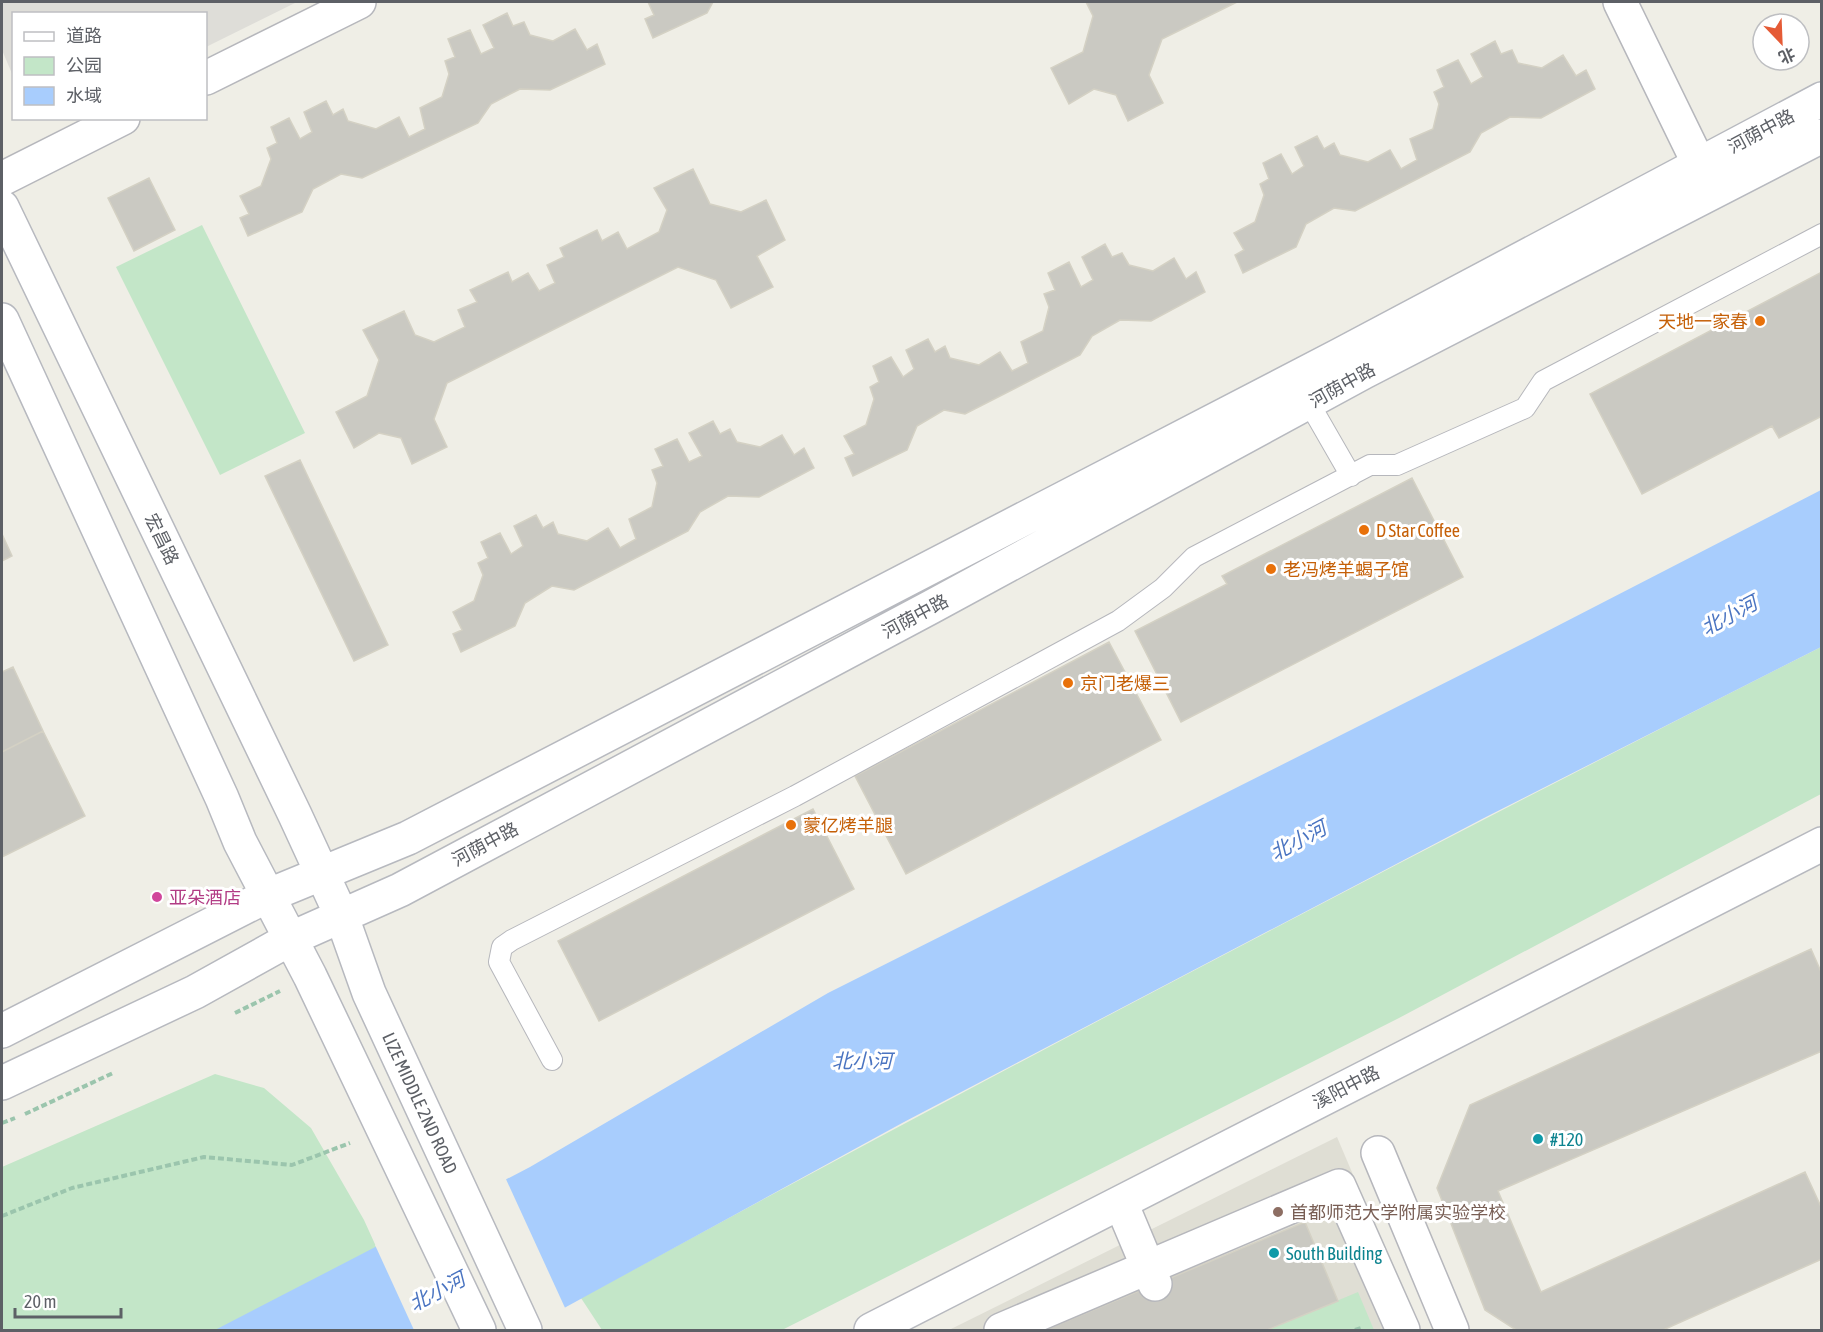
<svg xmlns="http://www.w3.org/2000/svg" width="1823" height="1332" font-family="'Asap Condensed','Noto Sans SC',sans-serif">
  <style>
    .industrial { fill: #deddd8 }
    .education { fill: #dfded4 }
    .green { fill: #c3e6c8 }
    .water { fill: #a8cdfd }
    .pier { fill: #efeee6 }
    .building { fill: #cac9c2; stroke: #d4d1c4; stroke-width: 1.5 }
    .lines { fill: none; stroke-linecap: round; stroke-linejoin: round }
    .lane-casing { stroke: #b6b7bc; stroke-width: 22 }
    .street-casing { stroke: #b6b7bc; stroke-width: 36 }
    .secondary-casing { stroke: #b7b9bf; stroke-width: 36 }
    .path { stroke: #9bc5ad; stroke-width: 4; stroke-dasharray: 6 3; stroke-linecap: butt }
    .lane { stroke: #fff; stroke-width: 20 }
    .street { stroke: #fff; stroke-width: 33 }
    .secondary { stroke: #fff; stroke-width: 33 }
    .food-dot { fill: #e8710a; stroke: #fff; stroke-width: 2 }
    .hotel-dot { fill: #d1479c; stroke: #fff; stroke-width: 2 }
    .culture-dot { fill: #0f9aa8; stroke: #fff; stroke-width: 2 }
    .education-dot { fill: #8d6e63; stroke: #fff; stroke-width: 2 }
    .labels { text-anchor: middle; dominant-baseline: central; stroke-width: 6; stroke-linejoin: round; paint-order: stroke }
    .street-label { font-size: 18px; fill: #5d6066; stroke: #fff }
    .food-label { font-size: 18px; fill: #c56008; stroke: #fff; text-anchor: start }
    .hotel-label { font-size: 18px; fill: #b23c85; stroke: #fff; text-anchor: start }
    .culture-label { font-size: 18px; fill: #0d838f; stroke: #fff; text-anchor: start }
    .education-label { font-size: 18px; fill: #785e54; stroke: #fff; text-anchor: start }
    .water-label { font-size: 20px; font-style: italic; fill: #4a74c1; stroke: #fff }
  </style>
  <rect width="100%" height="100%" fill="#efeee6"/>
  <path class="industrial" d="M2 2H297L206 47V14H14L13 76 2 50Z"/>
  <path class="education" d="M1337 1137 1419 1330H949Z"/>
  <path class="green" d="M202 225 305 433 220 475 116 267Z
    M1821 647V794L1399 1018 782 1330H602L581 1298C991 1075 1405 858 1821 647Z
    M215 1074 264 1088 311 1128 364 1220 414 1330H2V1167Z
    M1358 1292 1374 1330H1267Z"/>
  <path class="water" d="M1821 490V647L1484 818 904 1122 524 1330H215L530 1167 828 993 1532 639Z"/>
  <path class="pier" d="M505 1177 566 1310 530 1330H414L375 1245Z"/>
  <path class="building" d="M648 2H713L707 13 653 38 645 19 654 15Z
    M1086 2H1237L1162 39 1149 75 1163 103 1128 121 1116 95 1094 89 1069 104 1051 68 1083 52 1093 16Z
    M507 13 513 26 524 22 530 35 553 41 575 29 587 50 597 44 605 64 550 90 520 89 491 104 478 123 362 178 341 174 313 189 302 212 248 236 240 218 249 214 240 196 261 186 271 159 267 148 277 143 271 127 289 118 300 139 312 132 304 112 326 101 333 115 343 109 348 121 376 129 399 117 409 137 425 129 420 108 442 97 449 74 445 61 455 57 448 39 470 30 481 54 494 48 483 25Z
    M1495 41 1501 54 1512 50 1518 63 1542 68 1563 55 1576 76 1586 70 1595 89 1541 118 1510 117 1481 133 1470 152 1355 211 1334 208 1306 224 1296 247 1243 273 1235 255 1244 250 1234 233 1255 222 1264 195 1260 184 1269 179 1263 163 1281 154 1292 174 1304 166 1295 147 1317 136 1324 149 1334 143 1340 155 1368 162 1390 150 1401 169 1417 160 1410 139 1433 129 1439 104 1434 92 1444 87 1437 70 1458 60 1471 84 1483 77 1471 54Z
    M693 169 710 204 741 212 766 200 785 240 757 256 773 287 731 308 716 280 678 267 447 383 434 419 447 447 412 464 401 438 379 433 354 448 336 412 367 396 379 360 363 330 404 311 415 335 434 342 465 327 458 310 477 302 470 290 508 272 512 282 528 273 539 291 555 283 547 265 564 257 560 248 597 230 602 241 618 232 627 249 659 232 667 210 654 188Z
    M149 178 175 230 134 251 108 198Z
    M1105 244 1112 257 1122 253 1129 265 1153 271 1174 258 1186 279 1196 272 1205 292 1151 321 1120 320 1092 336 1080 355 965 414 944 410 917 426 907 450 853 476 845 458 854 454 844 436 866 425 874 399 870 387 879 382 873 366 891 357 903 377 914 369 906 350 928 339 935 352 945 346 950 358 979 365 1000 352 1012 371 1028 363 1021 342 1043 331 1049 307 1044 294 1055 290 1048 273 1069 262 1081 287 1093 280 1082 257Z
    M1822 272V416L1779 438 1772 426 1642 494 1590 394Z
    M713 421 720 434 730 429 737 442 760 447 782 435 794 455 804 448 814 468 759 497 728 496 700 512 688 531 574 590 552 586 525 603 515 626 461 652 453 634 462 630 453 612 474 601 483 575 478 563 488 558 481 542 500 533 511 554 523 546 514 526 536 515 543 528 553 522 558 534 587 541 608 528 620 548 636 539 629 519 652 507 657 483 652 470 663 466 655 449 677 439 689 462 702 456 689 433Z
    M300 460 388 645 354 661 265 476Z
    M1412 478 1463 577 1181 722 1135 631 1227 584 1222 576Z
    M2 534 12 556 2 561Z
    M1109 642 1161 740 906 874 855 776Z
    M13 667 43 731 2 752V672Z
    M43 731 85 816 2 857V752Z
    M813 809 854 889 599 1021 558 941Z
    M1811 949 1822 974V1051L1498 1191 1541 1292 1805 1172 1822 1209V1259L1663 1330H1516L1485 1310 1437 1188 1470 1105Z
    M1305 1222 1338 1301 1267 1330H1045Z"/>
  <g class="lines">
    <defs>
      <path id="lane" d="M1309 403 1351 476
        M552 1060 499 962 502 947 512 940 795 796 1118 621 1163 588 1194 557 1370 465H1397L1525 408 1543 381 1822 234"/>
      <path id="street" d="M1620 2 1699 164
        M206 78 359 2
        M2 179 123 118
        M1378 1153 1452 1330
        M1121 1203 1155 1284
        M1001 1330 1339 1186 1403 1330"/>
      <path id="secondary" d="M2 207 295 815 342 917 369 993 525 1330
        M2 320 222 798 240 842 310 976 479 1330
        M2 1031 267 896 408 838 1340 355 1822 99
        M2 1083 195 992 292 938 400 890 931 607 1364 372 1822 136
        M871 1330 1822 844"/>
    </defs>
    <use href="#lane" class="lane-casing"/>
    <use href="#street" class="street-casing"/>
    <use href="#secondary" class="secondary-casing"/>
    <path class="path" d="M235 1013 280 991
      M25 1114 113 1073
      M2 1123 15 1118
      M2 1216 72 1188 204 1157 292 1165 350 1143
      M1355 1330 1361 1328 1362 1330"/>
    <use href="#lane" class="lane"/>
    <use href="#street" class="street"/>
    <use href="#secondary" class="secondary"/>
  </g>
  <g class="food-dot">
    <circle cx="1760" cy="321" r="6"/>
    <circle cx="1364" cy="530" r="6"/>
    <circle cx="1271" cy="569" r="6"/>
    <circle cx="1068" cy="683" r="6"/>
    <circle cx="791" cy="825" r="6"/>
  </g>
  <circle class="hotel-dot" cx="157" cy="897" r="6"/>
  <g class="culture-dot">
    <circle cx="1538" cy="1139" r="6"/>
    <circle cx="1274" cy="1253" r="6"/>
  </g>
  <circle class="education-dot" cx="1278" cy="1212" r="6"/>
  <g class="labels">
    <g class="street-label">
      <text transform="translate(1761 131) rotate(-28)">河荫中路</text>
      <text transform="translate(1342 385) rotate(-29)">河荫中路</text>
      <text transform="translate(162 539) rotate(64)">宏昌路</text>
      <text transform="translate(915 616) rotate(-28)">河荫中路</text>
      <text transform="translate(485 844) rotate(-28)">河荫中路</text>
      <text transform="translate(1346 1087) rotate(-27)">溪阳中路</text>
      <text transform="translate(420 1103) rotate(65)">LIZE MIDDLE 2ND ROAD</text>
    </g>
    <g class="food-label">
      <text x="1748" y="321" text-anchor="end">天地一家春</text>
      <text x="1376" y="530">D Star Coffee</text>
      <text x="1283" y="569">老冯烤羊蝎子馆</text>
      <text x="1080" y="683">京门老爆三</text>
      <text x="803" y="825">蒙亿烤羊腿</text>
    </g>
    <g class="hotel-label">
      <text x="169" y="897">亚朵酒店</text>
    </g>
    <g class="culture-label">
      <text x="1550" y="1139">#120</text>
      <text x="1286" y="1253">South Building</text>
    </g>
    <g class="education-label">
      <text x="1290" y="1212">首都师范大学附属实验学校</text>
    </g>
    <g class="water-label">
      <text transform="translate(1729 615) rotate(-28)">北小河</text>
      <text transform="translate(1298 840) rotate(-28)">北小河</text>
      <text x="862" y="1060">北小河</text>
      <text transform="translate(437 1291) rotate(-28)">北小河</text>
    </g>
  </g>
  <rect width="1823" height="1332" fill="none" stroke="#5d6066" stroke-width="6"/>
  <rect x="12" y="12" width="195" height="108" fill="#ffffff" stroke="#bebfc2" stroke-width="1.5"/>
  <rect x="24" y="32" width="30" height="9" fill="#ffffff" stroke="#bebfc2" stroke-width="1.5"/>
  <text x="66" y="42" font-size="18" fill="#5d6066">道路</text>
  <rect x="24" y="57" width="30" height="18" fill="#c3e6c8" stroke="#bebfc2" stroke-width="1.5"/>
  <text x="66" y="72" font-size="18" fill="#5d6066">公园</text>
  <rect x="24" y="87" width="30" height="18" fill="#a8cdfd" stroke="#bebfc2" stroke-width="1.5"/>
  <text x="66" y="102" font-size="18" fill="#5d6066">水域</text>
  <g transform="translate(1781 42) rotate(157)"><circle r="28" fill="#ffffff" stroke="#bebfc2" stroke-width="1.5"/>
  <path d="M0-4.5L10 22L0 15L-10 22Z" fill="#e55b36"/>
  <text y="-9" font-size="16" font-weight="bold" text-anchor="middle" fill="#5d6066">北</text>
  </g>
  <path d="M15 1308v9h106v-9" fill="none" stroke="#5d6066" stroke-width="3"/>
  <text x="24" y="1308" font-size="18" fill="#5d6066" stroke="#ffffff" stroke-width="4.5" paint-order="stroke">20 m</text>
</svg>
